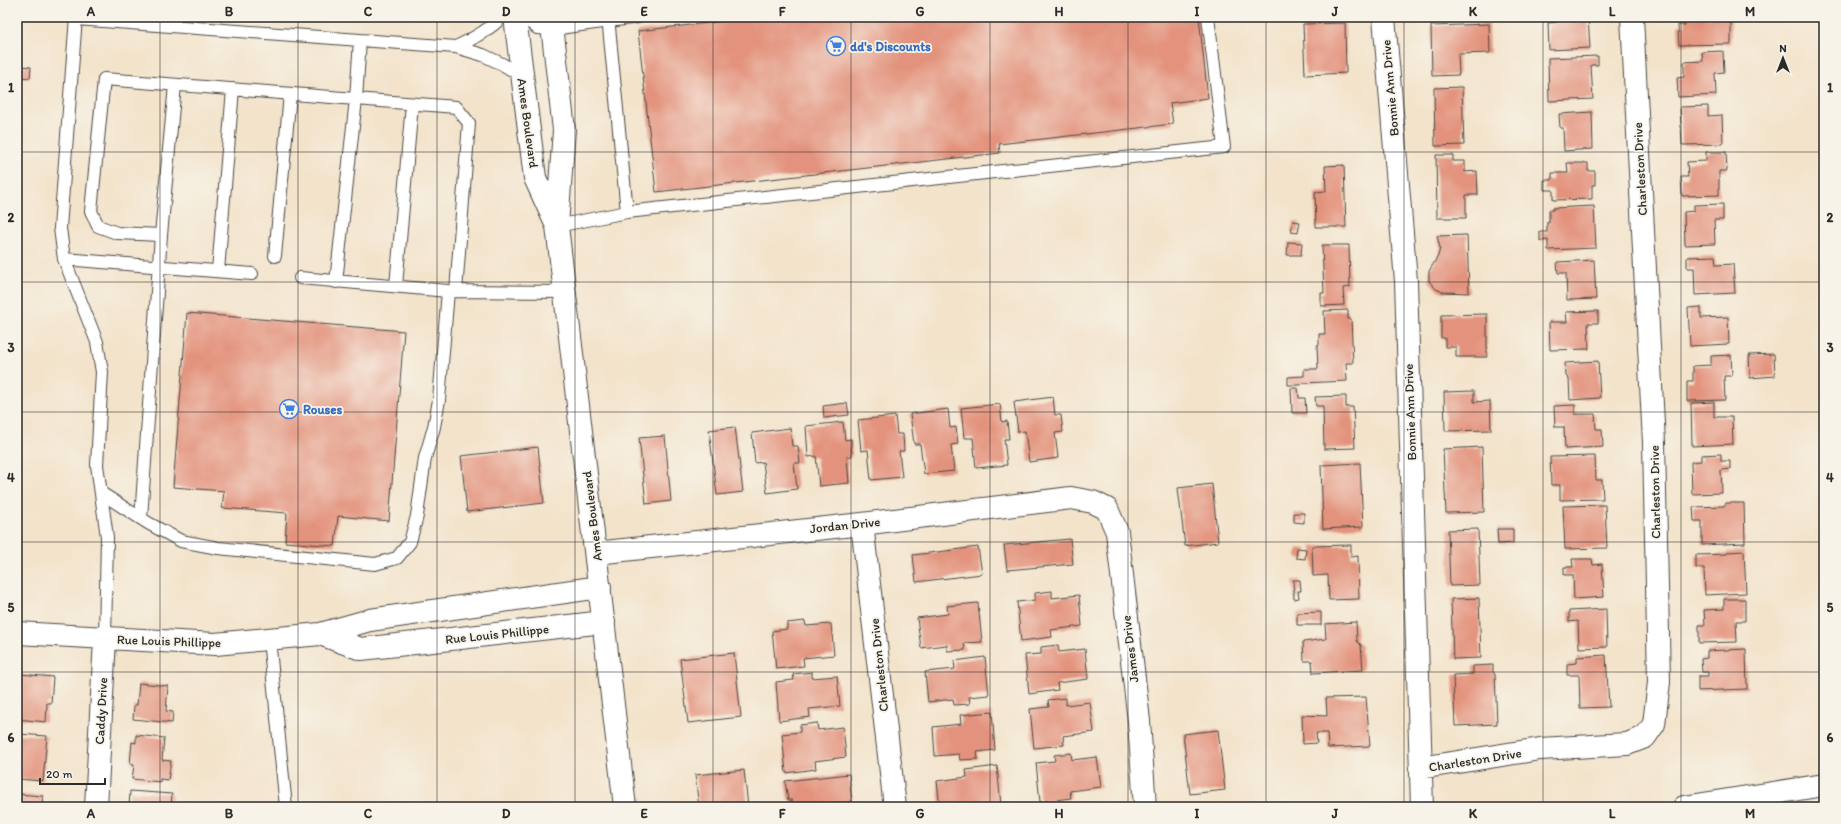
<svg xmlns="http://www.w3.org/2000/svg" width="1841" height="824" font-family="Itim,sans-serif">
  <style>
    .building { fill: #e3937d }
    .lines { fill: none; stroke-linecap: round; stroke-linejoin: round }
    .lane-casing { stroke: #494743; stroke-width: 14 }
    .street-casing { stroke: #494743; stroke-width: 24 }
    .secondary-casing { stroke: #494743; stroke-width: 24 }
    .lane { stroke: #fff; stroke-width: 12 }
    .street { stroke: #fff; stroke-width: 22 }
    .secondary { stroke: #fff; stroke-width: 22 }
    .grid { fill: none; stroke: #2b2b2b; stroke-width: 1; stroke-opacity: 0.55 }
    .labels { text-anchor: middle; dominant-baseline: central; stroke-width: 3.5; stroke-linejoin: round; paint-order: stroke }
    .shop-label { font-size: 13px; font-weight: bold; fill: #366cbe; stroke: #f7f3e8; text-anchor: start }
    .street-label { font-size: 13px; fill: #2b2b2b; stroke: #f7f3e8 }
    .neatline { fill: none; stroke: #2b2b2b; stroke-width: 1.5 }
    .grid-label { font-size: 13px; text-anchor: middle; font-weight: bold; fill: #2b2b2b }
  </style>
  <rect width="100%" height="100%" fill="#f7f3e8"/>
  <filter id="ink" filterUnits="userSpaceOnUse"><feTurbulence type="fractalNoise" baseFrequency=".025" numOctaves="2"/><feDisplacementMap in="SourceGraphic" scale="8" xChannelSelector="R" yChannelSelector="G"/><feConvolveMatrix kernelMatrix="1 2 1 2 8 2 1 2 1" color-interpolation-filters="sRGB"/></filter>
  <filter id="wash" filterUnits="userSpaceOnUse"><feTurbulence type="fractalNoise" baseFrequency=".012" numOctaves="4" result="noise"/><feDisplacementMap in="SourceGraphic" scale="16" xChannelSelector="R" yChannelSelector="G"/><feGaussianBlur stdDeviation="0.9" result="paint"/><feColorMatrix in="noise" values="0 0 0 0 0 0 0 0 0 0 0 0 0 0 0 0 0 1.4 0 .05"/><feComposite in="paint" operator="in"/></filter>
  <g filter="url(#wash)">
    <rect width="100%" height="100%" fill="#f3e3cb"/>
    <g id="blocks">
      <path class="building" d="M760 17H1199L1208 98 1170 103 1173 124 999 144 1000 153 656 192 638 31Z
        M1557 17H1588L1590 48 1549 50 1548 23 1557 22Z
        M1685 17H1731V44L1679 45 1678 25H1685Z
        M1345 23 1346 73 1305 75 1303 24Z
        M1489 24 1490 53 1458 54 1459 75 1432 76 1431 26Z
        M1723 51 1724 72 1715 73 1716 95 1678 97 1677 78 1684 77V62L1703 61 1702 52Z
        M1598 56V65H1591L1593 99 1549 101 1548 58Z
        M21 66 31 67 30 78 20 77Z
        M1462 87 1464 145 1435 146 1434 88Z
        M1708 106V116L1722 115 1723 144 1682 145 1680 107Z
        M1592 112 1593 149 1564 151 1563 128H1560L1559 114Z
        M1706 152H1726L1727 171H1719V195L1682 196 1681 177H1688L1687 162 1706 161Z
        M1436 155H1453V161H1465V172L1477 171 1478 195H1466V218H1437Z
        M1567 163H1588V171H1595V185H1592V199L1553 200V190H1544V180H1552V173H1568Z
        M1344 165 1346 227H1316L1315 192 1326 191 1325 166Z
        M1723 204V220H1714L1715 244 1685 245 1684 212 1694 211V205Z
        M1594 206 1596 248 1548 250V240L1540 241V232H1547V222L1549 223V210H1553V208Z
        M1293 221 1300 222 1298 233 1291 232Z
        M1467 235 1469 293 1443 292 1436 289 1429 281V271L1438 256 1440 248 1437 236Z
        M1288 242 1302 243 1301 255H1287Z
        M1322 245H1349L1350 287 1343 288 1344 305 1321 306V293H1324Z
        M1715 256 1716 265 1733 264 1735 293 1695 295 1694 268H1687V257Z
        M1594 260 1596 299 1567 300 1566 273H1558L1557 262Z
        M1701 307V318L1728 317 1729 344 1690 346 1688 308Z
        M1348 310V319H1351L1353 363H1346L1347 381 1303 383 1300 385H1288V377L1304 376V369H1318L1317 345H1319V334H1325L1324 311Z
        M1598 311V323H1588L1589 349 1550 350 1549 322H1567L1566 312Z
        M187 313 404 331 389 521 338 516 335 546 285 542 287 513 222 508 224 491 173 487Z
        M1487 314V357H1456V347H1445V338H1441V315Z
        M1774 354 1775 376 1750 378 1749 355Z
        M1731 355 1732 376H1724L1725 400 1687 401V381H1693V366L1711 365V356Z
        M1598 361 1600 398 1570 400 1569 379 1566 376 1565 363Z
        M1291 388H1298L1299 398H1305L1306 413H1292Z
        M1474 391V402L1490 401 1491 430 1445 431 1444 392Z
        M1346 396V407H1353L1355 448 1324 449 1323 406H1316L1315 397Z
        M1053 397 1055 415H1061L1063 432 1055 433 1058 458 1029 462 1025 431 1018 432 1014 402Z
        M1714 402V417H1732L1733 444 1692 446 1691 403Z
        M847 403 849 415 824 418 823 406Z
        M1000 404 1002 422 1007 421 1009 439H1004L1007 465 976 468 973 438H964L961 408Z
        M1575 405V414H1595L1596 429H1602L1603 447 1565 449 1564 427H1555L1554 406Z
        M948 409 950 428 956 427 958 444 951 445 954 471 924 474 920 444H914L910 414Z
        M895 416 897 434H903L904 451H899L902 477 871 480 868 450 861 451 858 420Z
        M843 422 845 440 851 439 852 456 847 457 849 483 819 486 816 456 808 457 806 426Z
        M735 427 743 492 717 495 709 430Z
        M790 428 792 446H798L800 463H794L797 489 767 493 763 462 755 463 752 433Z
        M665 436 671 501 646 504 639 438Z
        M538 447 544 503 467 512 461 456Z
        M1482 447 1484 512 1446 513 1443 449Z
        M1721 454V461H1730V469L1721 470 1722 493 1692 494 1691 462 1701 461V455Z
        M1595 456 1596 480H1602L1603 499 1560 500V485H1551L1550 457Z
        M1360 463 1363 527 1323 529 1321 465Z
        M1212 484 1218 542 1185 546 1178 488Z
        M1726 503H1744L1745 543 1702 545V521H1694L1693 507 1724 506Z
        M1605 505 1607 548 1565 549 1563 506Z
        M1294 513H1304V523L1294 522Z
        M1478 529 1480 585 1450 586 1448 530Z
        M1497 529H1513V543L1498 544Z
        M1070 539 1073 564 1007 570 1004 545Z
        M1351 545V557L1358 556 1359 599 1329 600 1328 575 1313 576 1312 546Z
        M978 547 982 574 916 582 913 555Z
        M1297 548 1306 549 1305 559 1296 558Z
        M1744 551 1746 593 1705 595 1704 568H1696V555L1727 554V552Z
        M1572 559H1592L1593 565 1602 564 1604 597 1574 599 1573 575H1564V567H1573Z
        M1293 580H1300L1301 591H1298L1299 598 1294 599Z
        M1052 591V598L1079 595 1082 626 1051 630 1052 637 1021 641 1017 602 1035 600V593Z
        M1479 598 1481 658 1453 659 1451 599Z
        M1724 599H1745V621H1736L1737 642 1699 643V625H1705L1704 610 1724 609Z
        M978 603 982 642 964 643 965 650 947 651V645L921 648 917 618 948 614 947 606Z
        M1606 609 1607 647 1579 648 1578 621 1569 622V611Z
        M1321 612V625H1297V613Z
        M805 621 806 626 831 624 834 655 803 658 804 666 776 669 772 631 787 629V623Z
        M1356 622 1357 641 1361 645 1363 670 1313 673 1312 661H1304L1303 642 1326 639 1325 624Z
        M1058 645 1059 652 1085 649 1088 679 1057 683 1058 690 1029 694 1025 655 1041 654V647Z
        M1746 649 1747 689 1698 691V676H1708V672H1702L1701 659 1707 658V651Z
        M734 653 741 717 688 723 680 659Z
        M1606 655 1609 707 1580 708 1579 675H1567V664L1577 663V657Z
        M985 657 989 695 969 697 970 704 954 705 953 699 928 702 925 672 955 669 954 661Z
        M1493 665V672L1495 674 1497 724 1455 726 1453 675 1473 674V666Z
        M812 672V678L837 676 840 706 809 709 810 717 779 721 776 682 794 680 793 674Z
        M20 674 53 677 51 703H47L46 722 17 719Z
        M139 683 168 686 166 711 173 712 172 723 133 719 134 705H137Z
        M1366 697 1370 746 1328 748 1327 733H1316L1317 743 1303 744 1302 715 1327 716 1326 698Z
        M1066 698V705L1090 702 1094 732 1063 736 1064 745 1034 748 1030 709 1049 707 1048 700Z
        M992 712 995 750 977 752 978 759 960 760 959 754 935 756 933 727 961 724 960 715Z
        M817 723 818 730 843 727 846 757 815 761 816 769 786 773 782 734 800 732V725Z
        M1218 730 1225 790 1190 794 1183 734Z
        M18 734 47 736 43 781 17 779Z
        M136 735 164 738 162 760 171 761 168 780 160 779V782L132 779 134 765 130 764 132 742 136 743Z
        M1071 753 1072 760 1097 757 1101 787 1070 791 1071 798 1040 802 1036 763 1055 761 1054 755Z
        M997 766 1001 805 982 807H940L937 781 967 777 966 770Z
        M744 770 748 807H699L695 775Z
        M849 774 852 802 826 804V807H792V800H788L785 781Z
        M130 791 172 794 171 807H129Z
        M17 794 43 796 42 807H17Z"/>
    </g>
  </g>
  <g filter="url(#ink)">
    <use href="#blocks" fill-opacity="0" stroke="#494743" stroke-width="1"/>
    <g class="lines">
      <defs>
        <path id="lane" d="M76 17 60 228 64 259 97 342 102 372 97 465 107 537 105 639
          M524 17 537 28 552 29 638 17
          M76 19 360 40
          M456 47C473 39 489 30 502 17
          M627 212 1224 147 1208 17
          M557 226 627 212 608 17
          M161 235 117 233 98 226 91 211 104 79 456 107 469 123 456 291
          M275 256 290 94
          M64 259 252 274
          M218 271 233 89
          M300 278 448 291
          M336 282 356 99 360 40 456 47 483 55 502 64 522 76
          M396 286 412 104
          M101 493 148 523 181 541 218 548 375 564 397 558 410 542 417 516 425 458 434 427 439 400 448 291 565 292
          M141 518 161 235 175 85
          M269 639 286 807"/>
        <path id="street" d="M1384 17 1406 281 1422 807
          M862 524 895 807
          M596 553 862 524 1071 498 1093 502 1107 509 1117 532 1139 721 1145 807
          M17 633 215 644 320 634 370 620 600 587
          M320 634 361 649 604 622
          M1420 768 1540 749 1627 744 1645 737 1654 724 1659 682 1654 443 1632 17
          M96 807 105 639
          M1684 807 1824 785"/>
        <path id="secondary" d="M515 17 535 178 556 224
          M551 17 564 130 557 226 625 807"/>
      </defs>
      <use href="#lane" class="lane-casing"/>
      <use href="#street" class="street-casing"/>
      <use href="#secondary" class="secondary-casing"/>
      <use href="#lane" class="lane"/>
      <use href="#street" class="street"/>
      <use href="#secondary" class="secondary"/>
    </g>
  </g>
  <path class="grid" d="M160 17V807M298 17V807M437 17V807M575 17V807M713 17V807M851 17V807M990 17V807M1128 17V807M1266 17V807M1404 17V807M1543 17V807M1681 17V807M17 152H1824M17 282H1824M17 412H1824M17 542H1824M17 672H1824"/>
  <defs>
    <symbol id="supermarket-ring" viewBox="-11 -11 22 22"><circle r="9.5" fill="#f7f3e8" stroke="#3f7fe0" stroke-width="1.5"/><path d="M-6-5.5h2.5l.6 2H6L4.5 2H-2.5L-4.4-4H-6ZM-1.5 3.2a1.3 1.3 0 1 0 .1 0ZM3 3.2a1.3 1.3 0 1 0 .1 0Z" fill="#3f7fe0"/></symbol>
  </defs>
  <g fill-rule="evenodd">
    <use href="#supermarket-ring" x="825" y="35" width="22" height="22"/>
    <use href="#supermarket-ring" x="278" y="398" width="22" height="22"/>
  </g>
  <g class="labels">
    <g class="shop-label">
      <text x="850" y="46">dd's Discounts</text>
      <text x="303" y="409">Rouses</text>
    </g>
    <g class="street-label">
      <text transform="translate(1390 88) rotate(-95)">Bonnie Ann Drive</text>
      <text transform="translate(528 123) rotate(82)">Ames Boulevard</text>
      <text transform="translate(1640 169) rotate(-93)">Charleston Drive</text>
      <text transform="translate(1410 412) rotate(-92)">Bonnie Ann Drive</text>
      <text transform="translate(1655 492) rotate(-91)">Charleston Drive</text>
      <text transform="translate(592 516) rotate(-97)">Ames Boulevard</text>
      <text transform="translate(845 525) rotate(-6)">Jordan Drive</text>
      <text transform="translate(497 634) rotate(-6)">Rue Louis Phillippe</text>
      <text transform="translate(169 641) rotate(2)">Rue Louis Phillippe</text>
      <text transform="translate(1130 649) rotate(-97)">James Drive</text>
      <text transform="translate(879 665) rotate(-96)">Charleston Drive</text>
      <text transform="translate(101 711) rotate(-87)">Caddy Drive</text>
      <text transform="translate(1475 760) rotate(-9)">Charleston Drive</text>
    </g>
  </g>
  <rect width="1841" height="824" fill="none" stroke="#f7f3e8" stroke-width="44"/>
  <g transform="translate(1783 58)" stroke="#f7f3e8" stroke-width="3" paint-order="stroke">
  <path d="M0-3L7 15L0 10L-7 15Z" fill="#2b2b2b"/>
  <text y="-6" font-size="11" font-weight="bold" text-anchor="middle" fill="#2b2b2b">N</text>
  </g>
  <path d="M40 778v6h65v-6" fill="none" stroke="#2b2b2b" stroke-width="2"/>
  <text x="46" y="778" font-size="12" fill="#2b2b2b" stroke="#f7f3e8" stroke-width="3" paint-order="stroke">20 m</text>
  <rect x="22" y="22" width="1797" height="780" class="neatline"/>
  <g class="grid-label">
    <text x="91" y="16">A</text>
    <text x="229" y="16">B</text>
    <text x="368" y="16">C</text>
    <text x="506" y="16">D</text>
    <text x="644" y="16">E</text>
    <text x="782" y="16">F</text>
    <text x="920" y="16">G</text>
    <text x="1059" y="16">H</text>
    <text x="1197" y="16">I</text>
    <text x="1335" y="16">J</text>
    <text x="1473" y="16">K</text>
    <text x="1612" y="16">L</text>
    <text x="1750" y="16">M</text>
    <text x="11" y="92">1</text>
    <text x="1830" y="92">1</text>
    <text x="11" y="222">2</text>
    <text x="1830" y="222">2</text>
    <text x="11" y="352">3</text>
    <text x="1830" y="352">3</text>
    <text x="11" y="482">4</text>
    <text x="1830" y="482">4</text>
    <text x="11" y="612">5</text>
    <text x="1830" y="612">5</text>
    <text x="11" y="742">6</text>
    <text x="1830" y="742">6</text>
    <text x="91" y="818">A</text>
    <text x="229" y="818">B</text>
    <text x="368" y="818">C</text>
    <text x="506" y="818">D</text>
    <text x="644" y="818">E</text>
    <text x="782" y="818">F</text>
    <text x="920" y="818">G</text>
    <text x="1059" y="818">H</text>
    <text x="1197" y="818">I</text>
    <text x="1335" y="818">J</text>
    <text x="1473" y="818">K</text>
    <text x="1612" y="818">L</text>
    <text x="1750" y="818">M</text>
  </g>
</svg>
